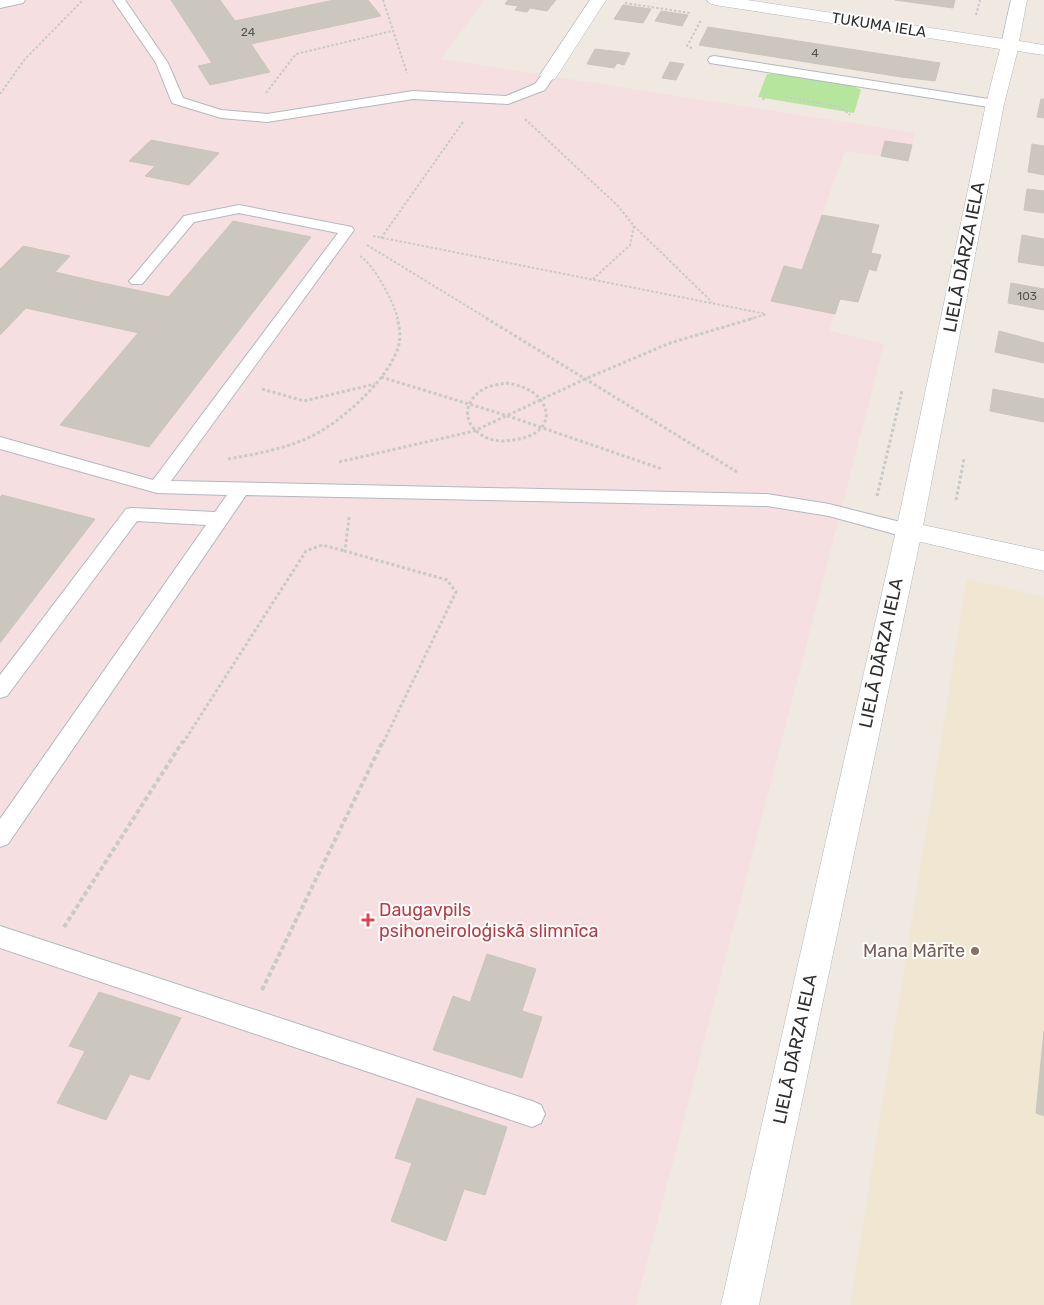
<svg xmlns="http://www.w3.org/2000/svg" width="1044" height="1305" font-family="Rubik,sans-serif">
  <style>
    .education { fill: #f0e6d1 }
    .medical { fill: #f5dfe0 }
    .green { fill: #b6e59e }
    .building { fill: #cbc7bf; stroke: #cbc5ba }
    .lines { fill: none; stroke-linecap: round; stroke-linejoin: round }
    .service-casing { stroke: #b4b7c1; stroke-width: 2 }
    .minor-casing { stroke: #b4b7c1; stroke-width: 1 }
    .tertiary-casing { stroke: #b4b7c1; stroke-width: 1 }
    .path-far2 { stroke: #c9c9c9; stroke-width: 2; stroke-dasharray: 2.5 2; stroke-linecap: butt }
    .path-far1 { stroke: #c9c9c9; stroke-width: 3; stroke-dasharray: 3 2.5; stroke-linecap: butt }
    .path { stroke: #c9c9c9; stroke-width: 4; stroke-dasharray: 4.5 3; stroke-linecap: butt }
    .service { fill: #fff; fill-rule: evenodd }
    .minor { fill: #fff; fill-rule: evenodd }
    .tertiary { fill: #fff; fill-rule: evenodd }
    .health-dot { fill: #e0444e; stroke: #fff; stroke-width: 2 }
    .education-dot { fill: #8d6e63; stroke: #fff; stroke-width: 2 }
    .labels { text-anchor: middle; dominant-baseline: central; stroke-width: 4; stroke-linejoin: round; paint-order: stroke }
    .far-number-label { font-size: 12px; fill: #555452 }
    .far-street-label { font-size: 15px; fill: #2e2e2e; stroke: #fff }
    .street-label { font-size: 18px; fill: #2e2e2e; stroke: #fff }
    .health-label { font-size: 18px; fill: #be3a42; stroke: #fff; text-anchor: start }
    .education-label { font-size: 18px; fill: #785e54; stroke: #fff; text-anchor: end }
  </style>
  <rect width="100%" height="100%" fill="#efe9e1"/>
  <path class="education" d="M967 579 1044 597V1305H850Z"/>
  <path class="medical" d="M0 0H484L441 59 915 133 912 145 881 156 845 151 822 215 835 314 829 331 884 344 636 1305H0Z"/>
  <path class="green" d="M767 74C786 74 847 80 861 90L854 113 758 97Z"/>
  <path class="building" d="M171 0H220L235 21 334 0H368L381 16 251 44 270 72 210 85 198 66 212 63Z
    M508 0H556L547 11 530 8 527 12 515 10 518 6 505 4Z
    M895 0H955L953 8Z
    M623 5 651 9 643 23 614 19Z
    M661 11 688 15 682 26 655 21Z
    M708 27 940 63 935 81 901 77 699 45Z
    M595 49 630 53 624 65 617 63 614 68 587 64Z
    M670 62 684 64 676 80 662 78Z
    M1041 99H1044V118L1037 117Z
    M151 140 219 153 189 185 145 176 155 166 129 161Z
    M885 141 912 145 908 161 881 156Z
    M1032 144 1044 146V175L1028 172Z
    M1027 189 1044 191V213L1024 210Z
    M822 215 879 225 871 253 881 255 876 271 869 269 858 302 840 299 835 314 771 301 784 266 802 270Z
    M233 221 311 237 149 447 60 425Z
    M1022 235 1044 239V266L1018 262Z
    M23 246 70 256 55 272 98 282 66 317 26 308 0 335V269Z
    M98 282 169 297 139 333 66 317Z
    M1011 283 1044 289V310L1008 303Z
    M999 331 1044 343V363L995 352Z
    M993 389 1044 399V422L990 411Z
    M2 495 95 519 0 643V497Z
    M487 954 536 969 522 1011 542 1017 522 1078 433 1050 453 996 470 1002Z
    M99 992 181 1018 149 1080 130 1074 106 1120 57 1103 85 1051 69 1046Z
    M1044 1031V1116L1036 1113Z
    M417 1098 507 1127 485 1195 464 1189 446 1241 391 1221 412 1163 395 1158Z"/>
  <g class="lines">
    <defs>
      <path id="service" d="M0 0H25L23 3 0 8Z
        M113 0H125L168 63 183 98 221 110 267 114 413 91 506 96 535 84 544 72H554L555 75 545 90 508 104 413 99 267 122 221 118 172 103 156 63Z
        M714 56 995 100 1002 104 995 108 710 63 708 60 710 57Z
        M239 205 347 226 352 227 354 230 171 481 767 494 829 504 916 526 918 531 916 536 909 538 829 516 767 506 246 495 8 844 0 847V819L206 525 137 521 7 696 0 698V675L126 509 132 508 215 512 227 495 157 493 0 449V437L153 480 338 233 239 213 194 222 142 284H132L129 281 132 278 184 216Z
        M0 926 532 1101 541 1105 545 1114 541 1123 532 1127 0 948Z"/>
      <path id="minor" d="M590 0H606L555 79 549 80 543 79 540 75Z
        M1011 0H1027L1019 41 1044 45V55L1004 49 1001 45Z
        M909 522 1044 551V571L900 537 896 531 900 525Z"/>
      <path id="tertiary" d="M707 0H747L1010 40 1016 41 1019 45 1004 104 922 531 759 1305H721L896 531 986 104 1000 49 715 5 709 3Z"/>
    </defs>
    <use href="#service" class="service-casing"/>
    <use href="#minor" class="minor-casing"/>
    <use href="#tertiary" class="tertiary-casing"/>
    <path class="path-far2" d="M383 0 407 73
      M625 3 690 13
      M976 15 980 0
      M692 48 687 46 701 20
      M266 93 296 54 392 31
      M0 94 25 59 83 0
      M785 97 841 107 850 115
      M763 100 767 91
      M525 119 618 206 634 226 630 245 593 279
      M634 226 712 302
      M373 236 766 314
      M381 238 463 122
      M367 245 488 319
      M360 256C375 266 393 301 398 319
      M750 319 767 314"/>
    <path class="path-far1" d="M486 318 737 472
      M381 377 508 416 662 469
      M506 383C552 388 564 434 513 440 501 442 490 441 480 434 461 421 465 399 484 389 490 385 499 385 506 383Z
      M262 389 304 401 375 384
      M228 459C256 454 284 449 310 437 340 423 387 381 398 348 401 338 400 328 397 318
      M339 462 474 431 585 379 670 343 754 318
      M877 496 902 391
      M956 500 964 459
      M349 517 345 551 447 580 456 592 383 743
      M183 743 306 551 322 545 345 551"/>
    <path class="path" d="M64 927 183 741
      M262 990 383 741"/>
    <use href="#service" class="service"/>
    <use href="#minor" class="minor"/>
    <use href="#tertiary" class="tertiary"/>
  </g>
  <path class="health-dot" d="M365.5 912.5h5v5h5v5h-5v5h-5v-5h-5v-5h5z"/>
  <circle class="education-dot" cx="975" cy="951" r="5"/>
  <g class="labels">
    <g class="far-number-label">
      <text x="248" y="32">24</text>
      <text x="815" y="53">4</text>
      <text x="1027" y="296">103</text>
    </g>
    <g class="far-street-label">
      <text transform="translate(879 25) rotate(9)">TUKUMA IELA</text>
    </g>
    <g class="street-label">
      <text transform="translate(964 257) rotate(-79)">LIELĀ DĀRZA IELA</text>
      <text transform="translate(881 653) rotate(-78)">LIELĀ DĀRZA IELA</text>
      <text transform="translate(795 1049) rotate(-78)">LIELĀ DĀRZA IELA</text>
    </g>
    <g class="health-label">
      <text x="379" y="910">Daugavpils<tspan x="379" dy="21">psihoneiroloģiskā slimnīca</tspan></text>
    </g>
    <g class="education-label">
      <text x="965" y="951">Mana Mārīte</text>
    </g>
  </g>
</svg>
